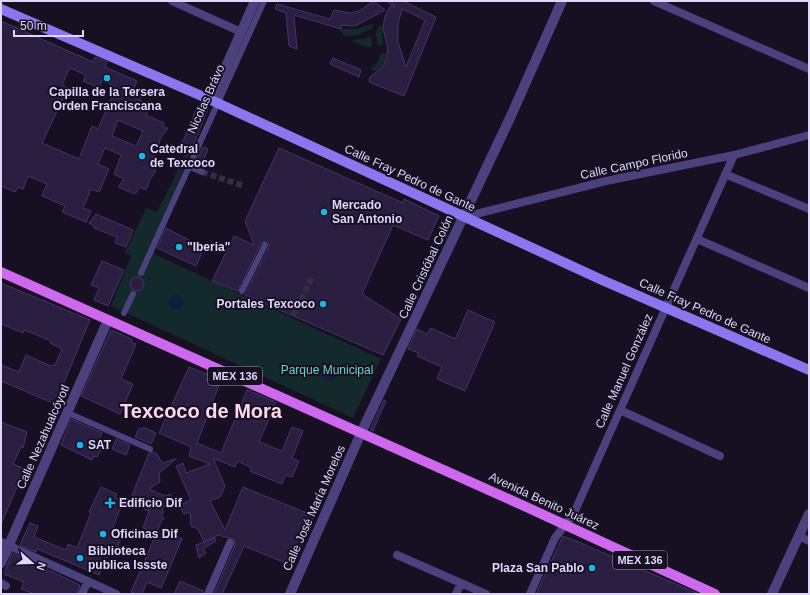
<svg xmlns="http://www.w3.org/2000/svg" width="810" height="595" font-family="Arial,sans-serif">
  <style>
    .green { fill: #14292b }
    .water { fill: #111d40 }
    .building { fill: #2a1f41; stroke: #45336b; fill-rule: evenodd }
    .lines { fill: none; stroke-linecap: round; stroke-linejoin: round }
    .pedestrian-tunnel { stroke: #342e43; stroke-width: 6; stroke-dasharray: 6 3; stroke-linecap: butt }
    .pedestrian { stroke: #4b417c; stroke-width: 6 }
    .minor { stroke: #4b417c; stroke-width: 8 }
    .tertiary { stroke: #4b417c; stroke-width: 10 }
    .secondary { stroke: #8a77f0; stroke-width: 10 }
    .primary { stroke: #ce69ef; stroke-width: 10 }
    .poi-dot { fill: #19b5e4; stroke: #161022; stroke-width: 1.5 }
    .labels { text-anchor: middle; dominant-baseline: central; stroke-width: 4; stroke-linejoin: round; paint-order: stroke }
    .shield { fill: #161022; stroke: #a39bba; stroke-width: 1 }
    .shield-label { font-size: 11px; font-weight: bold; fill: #dfd6fb }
    .poi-label { font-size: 12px; font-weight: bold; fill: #dfd6fb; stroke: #161022; text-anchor: start }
    .street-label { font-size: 12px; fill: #dfd6fb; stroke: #161022 }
    .park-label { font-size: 12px; fill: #6ad3c6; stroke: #161022 }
    .town-label { font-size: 20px; font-weight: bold; fill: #fbd8ea; stroke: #161022 }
  </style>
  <rect width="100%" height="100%" fill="#161022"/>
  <path class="green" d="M372 24 373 28 358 35 344 36 340 29H357Z
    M382 25 383 45 378 46 376 34 378 27Z
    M370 37 373 43 370 48 350 41Z
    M383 52 386 55C385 63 380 72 372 71L371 67 378 62 380 54Z
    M203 106 208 109 150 252 381 359 353 418 111 306 131 256 125 253 146 208 157 212 175 176Z"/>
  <path class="water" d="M169 302a7 7 0 1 1 14 0a7 7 0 1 1-14 0Z
    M323 373a7 7 0 1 1 14 0a7 7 0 1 1-14 0Z"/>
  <path class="building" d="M374 1 385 10 361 23 354 26 342 25 341 29 294 15 297 49 289 46 286 13 275 9 277 4 330 19 334 10 350 13 359 11Z
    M386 1H405V2L436 17 404 96 369 82 370 77 383 67 387 57V50H388L383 28 385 16 391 5 394 7 395 6ZM402 9 425 20 406 67 397 39H398V24Z
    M1 21 93 62 95 57 107 62 105 67 137 81 132 93 141 97 139 100 152 105 146 115 164 123 163 128H168L160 139 158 149 152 159 149 161 156 171 150 179 147 188 145 190 140 187 135 194 118 187 124 179 114 174 121 155 105 148 98 164 109 169 99 192 91 189 83 208 91 211 86 222 62 212 65 206 42 196 47 184 28 176 23 189 18 187 15 192 1 186ZM70 68 86 75 83 81 99 88 102 80 116 87 98 129 92 126 79 159 42 143 68 88 62 85ZM118 120 143 131 136 146 112 136Z
    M333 58 361 70 359 77 330 64Z
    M198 105 208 109 189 155 179 151Z
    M203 147 208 149 202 164 196 162Z
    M279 148 403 203 404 199 439 216 428 240 393 225 362 294 401 319 383 355 245 295 269 247V243L267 241 261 243 238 291 212 281 234 236 254 245 245 221Z
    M96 214 133 230 126 247 115 243 117 237 94 228V226L89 223Z
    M166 228 204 248 196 266 157 248Z
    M102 261 124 270 108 306 94 300 99 288 91 285Z
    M130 284a7 7 0 1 1 14 0a7 7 0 1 1-14 0Z
    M1 283 90 320 55 404 1 381V365L19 372 26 355 51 366 55 365 62 349 50 343 51 341 32 333 24 330 23 333 1 324Z
    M468 310 495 322 465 391 437 379 442 367 417 356 419 353 408 349 417 329 427 334 431 328 455 339Z
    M111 330 132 339 131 342 136 344 121 379 133 384 120 414 81 396Z
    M189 367 221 380 197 443 221 453 247 390 276 402 259 442 282 451 292 427 303 431 292 458 299 461 292 477 286 475 282 484 250 471 251 468 238 461 235 467 213 458 225 486 220 497 210 501 225 530 243 487 314 516 293 566 244 546 222 594H214L235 545V540L218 535 204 542 198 529 191 526 190 512 184 514 179 505 191 500 176 466 183 463 186 473 210 464 189 456 191 447 159 433Z
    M384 400 386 401 373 431 370 430Z
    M71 419 102 433 97 443 103 446 97 457 94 456 92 460 61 445Z
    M1 422 27 432 23 448 21 447 13 464 25 469 1 524Z
    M143 427 156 433 151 444 135 437 139 428 142 430Z
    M116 439 130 445 126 455 112 449Z
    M153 452 157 454 162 463 176 459 159 473 160 482 149 489 165 496 170 494 174 502 162 508 164 512 161 513 164 519 161 521 157 532 143 528 149 511 136 506 131 498 149 453Z
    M101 487 117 494 115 497 123 501 113 527 125 532 115 550 111 548 99 575 47 553 37 549 36 552 20 545 30 523 38 526 34 537 66 550 68 544 77 548 91 513 89 512Z
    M157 532 171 538 172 535 182 539 161 588 147 582 142 594H137L131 592Z
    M563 536 576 541 699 594H536Z
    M215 538 216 541 203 549 206 553 199 558 196 545Z
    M12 553 80 585 77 594H35L21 589 24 582 4 574Z
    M180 581 203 591V594H174Z"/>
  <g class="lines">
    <path class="pedestrian-tunnel" d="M202 172 244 186
      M293 316 313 275"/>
    <path class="pedestrian" d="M190 167 202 172
      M141 273 264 1
      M242 291 265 245
      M124 313 133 294
      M68 413 150 449"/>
    <path class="minor" d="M172 1 241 32
      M654 1 809 69
      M725 174 809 209
      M464 217 606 181 734 155 809 135
      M697 239 809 288
      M620 410 720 456
      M799 536 809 541
      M1 542 116 594
      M397 555 486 594
      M1 583 6 586
      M82 594 88 581
      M208 594 230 543
      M456 594 461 583
      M530 594 555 538 574 513 734 155"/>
    <path class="tertiary" d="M211 100 255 1
      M1 563 108 320
      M290 594 361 433 510 118 562 1
      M772 594 809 514"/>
    <path class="secondary" d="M1 9 211 100 602 280 809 370"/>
    <path class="primary" d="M1 272 522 505 715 594"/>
  </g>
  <g class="poi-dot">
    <circle cx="107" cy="78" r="4"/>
    <circle cx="142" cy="156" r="4"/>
    <circle cx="324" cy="212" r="4"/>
    <circle cx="179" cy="247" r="4"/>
    <circle cx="323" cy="304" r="4"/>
    <circle cx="80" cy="445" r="4"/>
    <path d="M108 497h4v4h4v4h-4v4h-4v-4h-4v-4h4z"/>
    <circle cx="103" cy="534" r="4"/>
    <circle cx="80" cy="558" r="4"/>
    <circle cx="592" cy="568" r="4"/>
  </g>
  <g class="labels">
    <g class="shield">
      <rect x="208" y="367" width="54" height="18" rx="3"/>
      <rect x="613" y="551" width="54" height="18" rx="3"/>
    </g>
    <g class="shield-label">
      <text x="235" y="376">MEX 136</text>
      <text x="640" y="560">MEX 136</text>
    </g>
    <g class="poi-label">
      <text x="107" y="92" text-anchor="middle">Capilla de la Tersera<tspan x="107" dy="14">Orden Franciscana</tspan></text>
      <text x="150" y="149">Catedral<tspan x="150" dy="14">de Texcoco</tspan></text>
      <text x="332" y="205">Mercado<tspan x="332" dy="14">San Antonio</tspan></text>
      <text x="187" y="247">"Iberia"</text>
      <text x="315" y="304" text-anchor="end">Portales Texcoco</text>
      <text x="88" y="445">SAT</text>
      <text x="119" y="503">Edificio Dif</text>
      <text x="111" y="534">Oficinas Dif</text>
      <text x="88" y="551">Biblioteca<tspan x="88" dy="14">publica Issste</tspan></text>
      <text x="584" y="568" text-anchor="end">Plaza San Pablo</text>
    </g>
    <g class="street-label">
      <text transform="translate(206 99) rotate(-66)">Nicolas Brávo</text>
      <text transform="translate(634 164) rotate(-12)">Calle Campo Florido</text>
      <text transform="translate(410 178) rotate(25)">Calle Fray Pedro de Gante</text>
      <text transform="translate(426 267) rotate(-65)">Calle Cristóbal Colón</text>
      <text transform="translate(705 311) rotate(24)">Calle Fray Pedro de Gante</text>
      <text transform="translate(624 371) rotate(-66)">Calle Manuel González</text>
      <text transform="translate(43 437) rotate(-66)">Calle Nezahualcóyotl</text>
      <text transform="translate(544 501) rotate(25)">Avenida Benito Juárez</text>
      <text transform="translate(314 508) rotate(-66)">Calle José María Morelos</text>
    </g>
    <g class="park-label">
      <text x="327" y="370">Parque Municipal</text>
    </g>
    <g class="town-label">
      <text x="201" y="411">Texcoco de Mora</text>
    </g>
  </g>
  <rect width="810" height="595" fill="none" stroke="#dfd6fb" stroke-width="4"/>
  <g transform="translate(32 563) rotate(110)" stroke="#161022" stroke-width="3" paint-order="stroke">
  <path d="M0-3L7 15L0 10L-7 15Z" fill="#dfd6fb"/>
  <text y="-6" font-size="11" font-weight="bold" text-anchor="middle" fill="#dfd6fb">N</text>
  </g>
  <path d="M14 30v6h69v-6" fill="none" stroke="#dfd6fb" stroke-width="2"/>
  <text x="20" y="30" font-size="12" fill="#dfd6fb" stroke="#161022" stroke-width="3" paint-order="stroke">50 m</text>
</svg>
